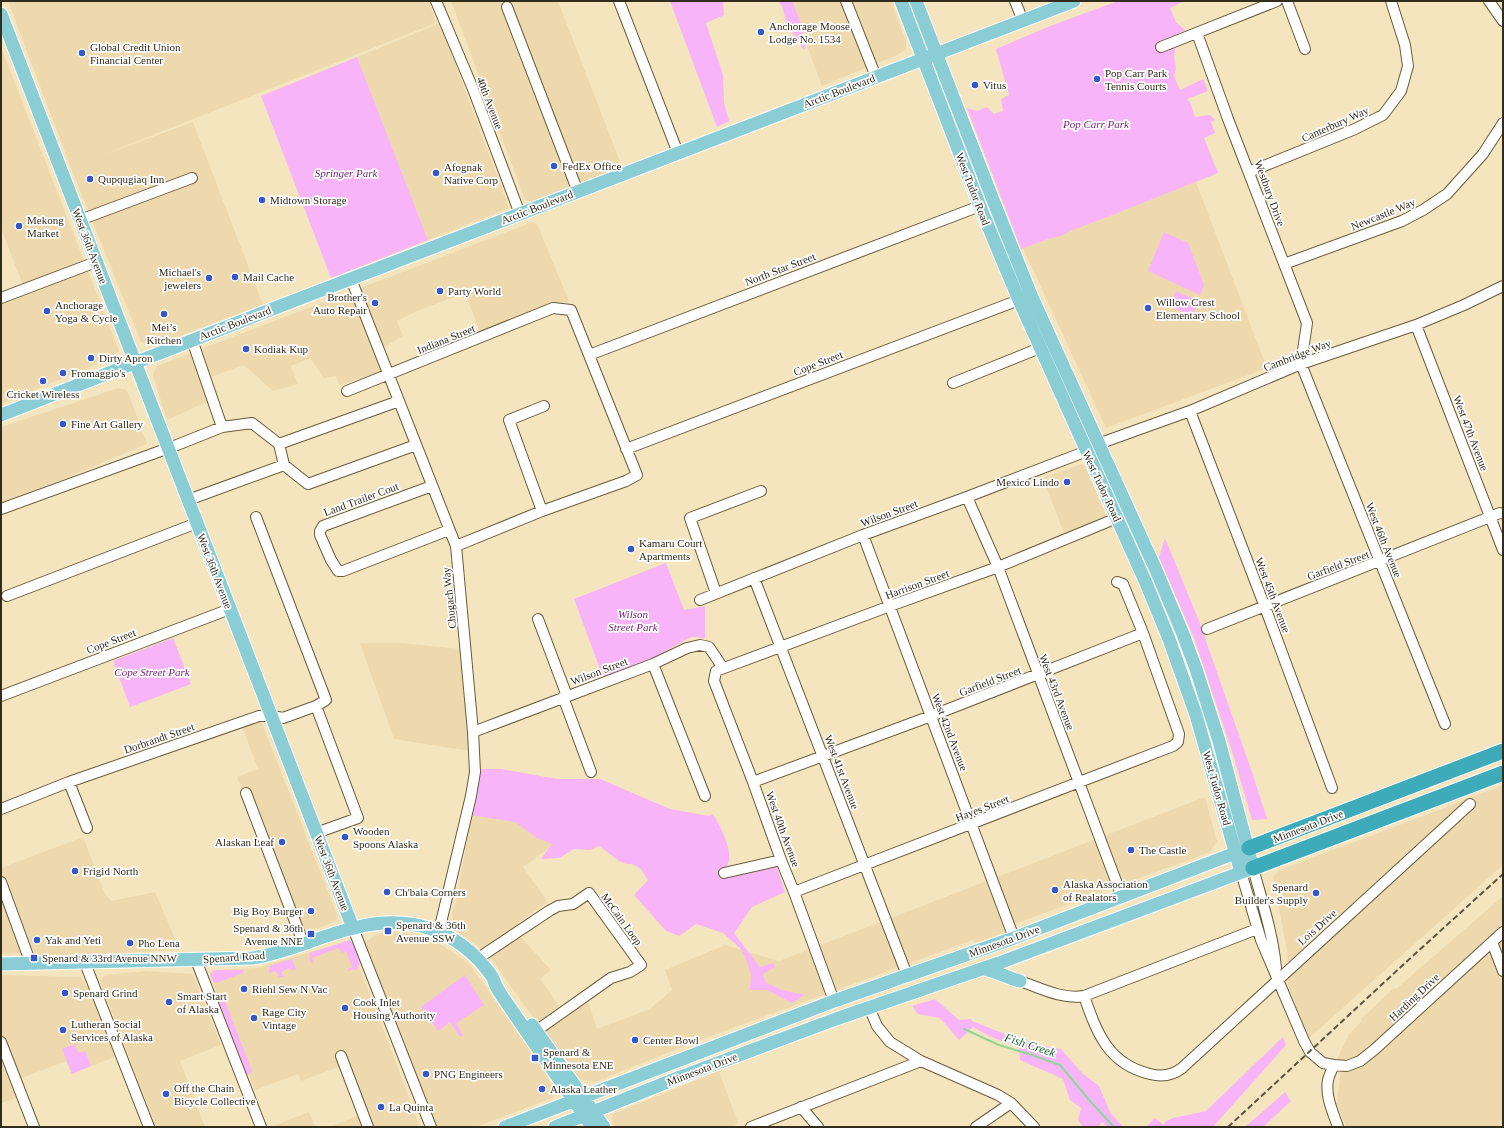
<svg xmlns="http://www.w3.org/2000/svg" width="1504" height="1128" font-family="'Times New Roman',serif">
  <style>
    .built { fill: #edd9ad }
    .green { fill: #f8b4f8 }
    .lines { fill: none; stroke-linecap: round; stroke-linejoin: round }
    .stream { stroke: #8dd894; stroke-width: 2 }
    .minor-casing { stroke: #695b3a; stroke-width: 12 }
    .major-casing { stroke: #fff; stroke-width: 15 }
    .highway-casing { stroke: #fff; stroke-width: 17 }
    .minor { stroke: #fff; stroke-width: 10 }
    .major { stroke: #8bcdd5; stroke-width: 13 }
    .highway { stroke: #3dabb9; stroke-width: 15 }
    .rail { stroke: #5c5440; stroke-width: 2; stroke-dasharray: 6 3; stroke-linecap: butt }
    .poi-dot { fill: #3557c8; stroke: #fff; stroke-width: 1.5 }
    .labels { text-anchor: middle; dominant-baseline: central; stroke-width: 3.5; stroke-linejoin: round; paint-order: stroke }
    .poi-label { font-size: 11px; fill: #322c1d; stroke: #fff; text-anchor: start }
    .street-label { font-size: 11px; fill: #322c1d; stroke: #fff }
    .park-label { font-size: 11px; font-style: italic; fill: #701f72; stroke: #fff }
    .water-label { font-size: 12px; font-style: italic; fill: #186729; stroke: #fff }
  </style>
  <rect width="100%" height="100%" fill="#f5e5bf"/>
  <path class="built" d="M8 1H429L436 23 100 156 193 122 263 305 149 347 141 342 71 168Z
    M451 1H558L622 167 531 202 525 200Z
    M790 1H891L906 41V49L897 55 822 86Z
    M440 23 509 208 428 240 357 57Z
    M1 47 119 351 107 360 1 404V303L26 293 1 228Z
    M1196 182 1267 368 1106 428 1023 248 1110 216Z
    M533 222 537 224 569 301 482 337 465 293 417 311 397 321 403 336 386 346 373 350 383 372 339 385 336 376 324 378 310 358 291 366 298 384 273 391 244 365 202 380 209 401 167 420 153 375 157 366Z
    M118 388 127 390 147 444 1 505V427Z
    M1082 464 1085 466 1106 515 1105 516 1065 536 1043 478Z
    M360 643H400L461 649 470 751 394 739Z
    M258 720 262 723 338 917 336 921 297 937 237 777 258 769 242 726Z
    M481 769H498L557 779H600L552 846 523 867 548 902 518 923V934L551 970 540 979 562 1010 544 1023 536 1021 491 959 479 947 453 928 452 913 457 897 472 813Z
    M1503 785V865L1309 1038 1288 985 1287 951 1273 877 1279 870 1397 826Z
    M1205 797 1217 841 1210 852 1004 928 1005 932 975 943 973 940 692 1043 595 1082 579 1079 547 1036V1031L585 1003 589 1004 597 1029 650 1009 672 990 665 970 725 945 779 961Z
    M83 837 105 894 111 901 155 892 180 950 33 957 1 872V868Z
    M1503 896V1125L1497 1127H1346L1337 1104 1340 1075 1337 1059 1349 1034 1362 1021 1361 1019 1394 988 1396 989Z
    M2 900 23 953 1 954Z
    M401 931 437 942 469 963 545 1072 555 1093 552 1098 476 1127H437L365 942 379 933Z
    M349 941 392 1052 420 1127H329L360 1115 341 1066 301 1081 298 1074 255 1090 210 975 211 972 215 970 256 968Z
    M145 971 193 974 220 1043 221 1045 180 1061 205 1127H156L100 981 105 975Z
    M1 975 81 977 89 990 117 1056 72 1074 66 1061 22 1078 12 1082 19 1097 1 1103Z
    M719 1071 738 1123 733 1127H614L612 1123 613 1114Z
    M309 1112 315 1127H270Z"/>
  <path class="green" d="M670 1H723L724 15 706 23 723 75 724 103 729 121 717 127Z
    M778 1H792L804 31 801 35 806 48 804 50 787 25 782 6Z
    M1118 1H1184L1170 8 1176 22 1185 30 1178 34 1183 45 1175 48 1174 56 1176 69 1174 76 1180 90 1203 79 1208 91 1187 99 1191 104 1195 117 1210 115 1215 120 1211 122 1215 133 1204 138 1218 173 1110 216 1070 231 1061 236 1048 239 1021 249 967 108 977 111 987 107 994 114 1003 111 1001 99 1009 95 996 49 1050 26Z
    M357 57 428 240 331 278 261 96Z
    M1164 232 1188 243 1204 285 1200 295 1148 271Z
    M1176 291 1199 301 1192 316 1169 306Z
    M1165 538 1199 621 1253 775 1267 819 1252 820 1232 751 1194 638 1159 557Z
    M666 563 684 610 705 606V638L691 637 651 659 603 677 574 599Z
    M173 638 191 684 130 707 113 661Z
    M481 769H501L557 779H600L670 809 709 816 713 814C720 826 735 852 727 866 725 868 722 871 720 873L723 878 776 865 785 892 752 907 734 933 760 967 773 963 775 967 763 974 766 983 782 990 805 995 792 1003 767 990H750L751 974 745 956 740 948 723 933 696 924 679 936 666 931 634 895 648 880 641 869 632 864H626L619 861 599 846 590 850 574 849 559 858 541 859 552 844 537 838 515 822 471 815Z
    M350 940 353 944 360 962 357 969 348 971V969L352 967 346 951 342 953 338 948 312 958 313 962 311 964 309 956 310 953Z
    M292 959 296 969 291 971 290 968 281 972 284 977H279L276 971 270 973H269L270 966Z
    M215 970H244V971L243 973 216 983 213 982 210 975 212 972Z
    M465 975 484 1005 456 1023 463 1035 460 1037 450 1022 438 1031 421 1007Z
    M218 994 223 996 252 1071 249 1075 246 1074 217 998Z
    M935 999 959 1020 971 1019 972 1021 1010 1036 1039 1045 1061 1049 1082 1073 1099 1086 1110 1112 1122 1126 1126 1127H1106L1103 1122 1097 1127H1083L1078 1120 1081 1108 1070 1100 1063 1079 1020 1060 1019 1048 989 1036 973 1027 959 1040 940 1018 918 1014 912 1006Z
    M1283 1037 1286 1045 1213 1127H1146L1155 1118 1164 1125 1165 1122 1173 1118 1206 1111Z
    M75 1044 78 1053 85 1051 91 1066 72 1074 62 1049Z
    M1285 1092 1291 1101 1263 1127H1245Z"/>
  <g class="lines">
    <path class="stream" d="M964 1029 999 1045 1029 1054 1060 1065 1090 1101 1114 1127"/>
    <defs>
      <path id="minor" d="M436 1 473 89 520 214
        M619 1 678 153
        M846 1 876 77
        M1015 1 1023 21
        M1287 1 1305 49
        M1489 1 1503 21
        M507 7 578 192
        M1197 33 1228 119 1307 323 1301 364 1445 724
        M1161 47 1277 1
        M1249 172 1355 129 1383 115 1401 91 1408 66 1405 45 1391 1
        M80 220 192 178
        M1284 264 1402 221 1423 210 1447 194 1483 154 1503 123
        M351 279 456 546 473 732 475 772 471 796 439 931
        M1 298 96 262
        M1416 325 1503 550
        M192 340 222 427
        M589 355 980 206
        M953 383 1040 348
        M347 391 553 308 571 310 637 475 626 481 542 511 456 546
        M1190 411 1265 607 1332 788
        M279 444 399 401
        M1098 444 1190 411 1301 364 1416 325 1464 305 1503 286
        M626 449 1019 300
        M432 486 323 526 320 531V535L331 560 338 571H343L449 530
        M967 497 998 567 1122 897
        M188 500 284 465 308 484 416 445
        M1 509 177 445 222 427 252 423 279 444 284 465
        M542 511 509 420 544 406
        M863 535 1014 938
        M754 578 907 975
        M716 593 690 518 761 491
        M7 596 197 523
        M700 600 863 535 967 497 1087 451
        M538 619 567 696
        M1207 629 1500 513
        M653 664 705 796
        M1 696 230 609
        M563 697 591 772
        M316 706 358 818 316 833
        M473 732 653 664 687 648 700 645 709 647 723 668
        M69 782 87 828
        M753 782 931 716 1143 633
        M246 793 304 945
        M1 809 69 782 259 716H272L283 718 316 706 326 700 256 517
        M1253 868C1262 901 1273 934 1276 968
        M1241 872 1261 940 1304 1041 1310 1052 1323 1063 1334 1065 1347 1066 1360 1061 1374 1050 1503 932
        M724 873 781 860
        M1 882 31 964
        M794 892 1173 746 1178 742 1179 734 1143 633 1123 584 1117 582
        M353 928 431 1127
        M1492 942 1503 971
        M477 959 549 911 558 906 573 904 589 893 641 965 630 972 611 978 536 1031
        M196 960 261 1127
        M85 963 149 1127
        M1020 981C1040 988 1063 1000 1084 996 1097 1033 1108 1064 1150 1074 1162 1077 1172 1076 1182 1068L1470 804
        M1084 996 1257 929
        M834 1001 794 892 781 860 753 782 714 681 716 671 890 606 998 567 1117 518
        M869 1007 877 1026 890 1042 921 1061 998 1095 1011 1103 1034 1127
        M1 1042 34 1127
        M341 1056 368 1127
        M1334 1065C1332 1070 1329 1075 1328 1080 1325 1096 1333 1112 1338 1127
        M801 1107 818 1127
        M751 1127 921 1061
        M976 1127 1011 1103"/>
      <path id="major" d="M901 1 983 214 1019 300 1146 583 1169 639 1196 715 1241 872
        M1 14 353 928
        M1 415 275 308 1074 1
        M1 964 252 958C287 953 319 936 354 928 408 914 457 928 491 975 494 978 494 982 496 986 498 990 500 993 502 996L592 1127
        M984 969C997 971 1007 978 1020 981
        M532 1025 604 1127
        M505 1127 834 1001 1014 938 1243 850
        M555 1127 680 1077 836 1019 999 963 1253 868 1219 741 1196 669 1183 634 1156 570 1031 295 993 200 916 1"/>
      <path id="highway" d="M1249 848 1503 751
        M1253 868 1503 773"/>
    </defs>
    <use href="#minor" class="minor-casing"/>
    <use href="#major" class="major-casing"/>
    <use href="#highway" class="highway-casing"/>
    <use href="#minor" class="minor"/>
    <use href="#major" class="major"/>
    <use href="#highway" class="highway"/>
    <path class="rail" d="M1228 1127 1404 964 1503 874"/>
  </g>
  <g class="poi-dot">
    <circle cx="761" cy="32" r="4"/>
    <circle cx="82" cy="53" r="4"/>
    <circle cx="1097" cy="79" r="4"/>
    <circle cx="975" cy="85" r="4"/>
    <circle cx="554" cy="166" r="4"/>
    <circle cx="436" cy="173" r="4"/>
    <circle cx="90" cy="179" r="4"/>
    <circle cx="262" cy="200" r="4"/>
    <circle cx="19" cy="226" r="4"/>
    <circle cx="235" cy="277" r="4"/>
    <circle cx="209" cy="278" r="4"/>
    <circle cx="440" cy="291" r="4"/>
    <circle cx="375" cy="303" r="4"/>
    <circle cx="1148" cy="308" r="4"/>
    <circle cx="47" cy="311" r="4"/>
    <circle cx="164" cy="314" r="4"/>
    <circle cx="246" cy="349" r="4"/>
    <circle cx="91" cy="358" r="4"/>
    <circle cx="63" cy="373" r="4"/>
    <circle cx="43" cy="381" r="4"/>
    <circle cx="63" cy="424" r="4"/>
    <circle cx="1067" cy="482" r="4"/>
    <circle cx="631" cy="549" r="4"/>
    <circle cx="345" cy="837" r="4"/>
    <circle cx="282" cy="842" r="4"/>
    <circle cx="1131" cy="850" r="4"/>
    <circle cx="75" cy="871" r="4"/>
    <circle cx="1055" cy="890" r="4"/>
    <circle cx="387" cy="892" r="4"/>
    <circle cx="1316" cy="893" r="4"/>
    <circle cx="311" cy="911" r="4"/>
    <rect x="384" y="927" width="8" height="8" rx="2"/>
    <rect x="307" y="930" width="8" height="8" rx="2"/>
    <circle cx="37" cy="940" r="4"/>
    <circle cx="130" cy="943" r="4"/>
    <rect x="30" y="954" width="8" height="8" rx="2"/>
    <circle cx="244" cy="989" r="4"/>
    <circle cx="65" cy="993" r="4"/>
    <circle cx="169" cy="1002" r="4"/>
    <circle cx="345" cy="1008" r="4"/>
    <circle cx="254" cy="1018" r="4"/>
    <circle cx="63" cy="1030" r="4"/>
    <circle cx="635" cy="1040" r="4"/>
    <rect x="531" y="1054" width="8" height="8" rx="2"/>
    <circle cx="426" cy="1074" r="4"/>
    <circle cx="542" cy="1089" r="4"/>
    <circle cx="166" cy="1094" r="4"/>
    <circle cx="381" cy="1107" r="4"/>
  </g>
  <g class="labels">
    <g class="poi-label">
      <text x="769" y="26">Anchorage Moose<tspan x="769" dy="13">Lodge No. 1534</tspan></text>
      <text x="90" y="47">Global Credit Union<tspan x="90" dy="13">Financial Center</tspan></text>
      <text x="1105" y="73">Pop Carr Park<tspan x="1105" dy="13">Tennis Courts</tspan></text>
      <text x="983" y="85">Vitus</text>
      <text x="562" y="166">FedEx Office</text>
      <text x="444" y="167">Afognak<tspan x="444" dy="13">Native Corp</tspan></text>
      <text x="98" y="179">Qupqugiaq Inn</text>
      <text x="270" y="200">Midtown Storage</text>
      <text x="27" y="220">Mekong<tspan x="27" dy="13">Market</tspan></text>
      <text x="201" y="272" text-anchor="end">Michael's<tspan x="201" dy="13">jewelers</tspan></text>
      <text x="243" y="277">Mail Cache</text>
      <text x="448" y="291">Party World</text>
      <text x="367" y="297" text-anchor="end">Brother's<tspan x="367" dy="13">Auto Repair</tspan></text>
      <text x="1156" y="302">Willow Crest<tspan x="1156" dy="13">Elementary School</tspan></text>
      <text x="55" y="305">Anchorage<tspan x="55" dy="13">Yoga &amp; Cycle</tspan></text>
      <text x="164" y="327" text-anchor="middle">Mei’s<tspan x="164" dy="13">Kitchen</tspan></text>
      <text x="254" y="349">Kodiak Kup</text>
      <text x="99" y="358">Dirty Apron</text>
      <text x="71" y="373">Fromaggio's</text>
      <text x="43" y="394" text-anchor="middle">Cricket Wireless</text>
      <text x="71" y="424">Fine Art Gallery</text>
      <text x="1059" y="482" text-anchor="end">Mexico Lindo</text>
      <text x="639" y="543">Kamaru Court<tspan x="639" dy="13">Apartments</tspan></text>
      <text x="353" y="831">Wooden<tspan x="353" dy="13">Spoons Alaska</tspan></text>
      <text x="274" y="842" text-anchor="end">Alaskan Leaf</text>
      <text x="1139" y="850">The Castle</text>
      <text x="83" y="871">Frigid North</text>
      <text x="1063" y="884">Alaska Association<tspan x="1063" dy="13">of Realators</tspan></text>
      <text x="1308" y="887" text-anchor="end">Spenard<tspan x="1308" dy="13">Builder's Supply</tspan></text>
      <text x="395" y="892">Ch'bala Corners</text>
      <text x="303" y="911" text-anchor="end">Big Boy Burger</text>
      <text x="396" y="925">Spenard &amp; 36th<tspan x="396" dy="13">Avenue SSW</tspan></text>
      <text x="303" y="928" text-anchor="end">Spenard &amp; 36th<tspan x="303" dy="13">Avenue NNE</tspan></text>
      <text x="45" y="940">Yak and Yeti</text>
      <text x="138" y="943">Pho Lena</text>
      <text x="42" y="958">Spenard &amp; 33rd Avenue NNW</text>
      <text x="252" y="989">Riehl Sew N Vac</text>
      <text x="73" y="993">Spenard Grind</text>
      <text x="177" y="996">Smart Start<tspan x="177" dy="13">of Alaska</tspan></text>
      <text x="353" y="1002">Cook Inlet<tspan x="353" dy="13">Housing Authority</tspan></text>
      <text x="262" y="1012">Rage City<tspan x="262" dy="13">Vintage</tspan></text>
      <text x="71" y="1024">Lutheran Social<tspan x="71" dy="13">Services of Alaska</tspan></text>
      <text x="643" y="1040">Center Bowl</text>
      <text x="543" y="1052">Spenard &amp;<tspan x="543" dy="13">Minnesota ENE</tspan></text>
      <text x="434" y="1074">PNG Engineers</text>
      <text x="174" y="1088">Off the Chain<tspan x="174" dy="13">Bicycle Collective</tspan></text>
      <text x="550" y="1089">Alaska Leather</text>
      <text x="389" y="1107">La Quinta</text>
    </g>
    <g class="street-label">
      <text transform="translate(839 91) rotate(-21)">Arctic Boulevard</text>
      <text transform="translate(490 103) rotate(69)">40th Avenue</text>
      <text transform="translate(1335 124) rotate(-24)">Canterbury Way</text>
      <text transform="translate(973 189) rotate(69)">West Tudor Road</text>
      <text transform="translate(1270 193) rotate(70)">Westbury Drive</text>
      <text transform="translate(537 207) rotate(-21)">Arctic Boulevard</text>
      <text transform="translate(1383 214) rotate(-22)">Newcastle Way</text>
      <text transform="translate(90 246) rotate(69)">West 36th Avenue</text>
      <text transform="translate(780 269) rotate(-21)">North Star Street</text>
      <text transform="translate(235 323) rotate(-21)">Arctic Boulevard</text>
      <text transform="translate(446 339) rotate(-22)">Indiana Street</text>
      <text transform="translate(1297 355) rotate(-21)">Cambridge Way</text>
      <text transform="translate(818 363) rotate(-21)">Cope Street</text>
      <text transform="translate(1471 433) rotate(69)">West 47th Avenue</text>
      <text transform="translate(1102 486) rotate(65)">West Tudor Road</text>
      <text transform="translate(361 499) rotate(-20)">Land Trailer Cout</text>
      <text transform="translate(889 513) rotate(-20)">Wilson Street</text>
      <text transform="translate(1384 540) rotate(68)">West 46th Avenue</text>
      <text transform="translate(1338 565) rotate(-21)">Garfield Street</text>
      <text transform="translate(215 571) rotate(69)">West 36th Avenue</text>
      <text transform="translate(917 584) rotate(-20)">Harrison Street</text>
      <text transform="translate(1273 595) rotate(69)">West 45th Avenue</text>
      <text transform="translate(449 598) rotate(-96)">Chugach Way</text>
      <text transform="translate(111 641) rotate(-21)">Cope Street</text>
      <text transform="translate(599 671) rotate(-21)">Wilson Street</text>
      <text transform="translate(990 681) rotate(-21)">Garfield Street</text>
      <text transform="translate(1057 692) rotate(69)">West 43rd Avenue</text>
      <text transform="translate(950 732) rotate(69)">West 42nd Avenue</text>
      <text transform="translate(159 738) rotate(-19)">Dorbrandt Street</text>
      <text transform="translate(842 772) rotate(69)">West 41st Avenue</text>
      <text transform="translate(1217 788) rotate(74)">West Tudor Road</text>
      <text transform="translate(982 808) rotate(-21)">Hayes Street</text>
      <text transform="translate(1308 826) rotate(-21)">Minnesota Drive</text>
      <text transform="translate(783 829) rotate(70)">West 40th Avenue</text>
      <text transform="translate(332 873) rotate(69)">West 36th Avenue</text>
      <text transform="translate(622 919) rotate(54)">McCain Loop</text>
      <text transform="translate(1317 927) rotate(-42)">Lois Drive</text>
      <text transform="translate(1004 941) rotate(-20)">Minnesota Drive</text>
      <text transform="translate(234 957) rotate(-4)">Spenard Road</text>
      <text transform="translate(1414 997) rotate(-43)">Harding Drive</text>
      <text transform="translate(702 1069) rotate(-21)">Minnesota Drive</text>
    </g>
    <g class="park-label">
      <text x="1096" y="124">Pop Carr Park</text>
      <text x="346" y="173">Springer Park</text>
      <text x="633" y="614">Wilson<tspan x="633" dy="13">Street Park</tspan></text>
      <text x="152" y="672">Cope Street Park</text>
    </g>
    <g class="water-label">
      <text transform="translate(1030 1045) rotate(18)">Fish Creek</text>
    </g>
  </g>
  <rect width="1504" height="1128" fill="none" stroke="#322c1d" stroke-width="4"/>
</svg>
